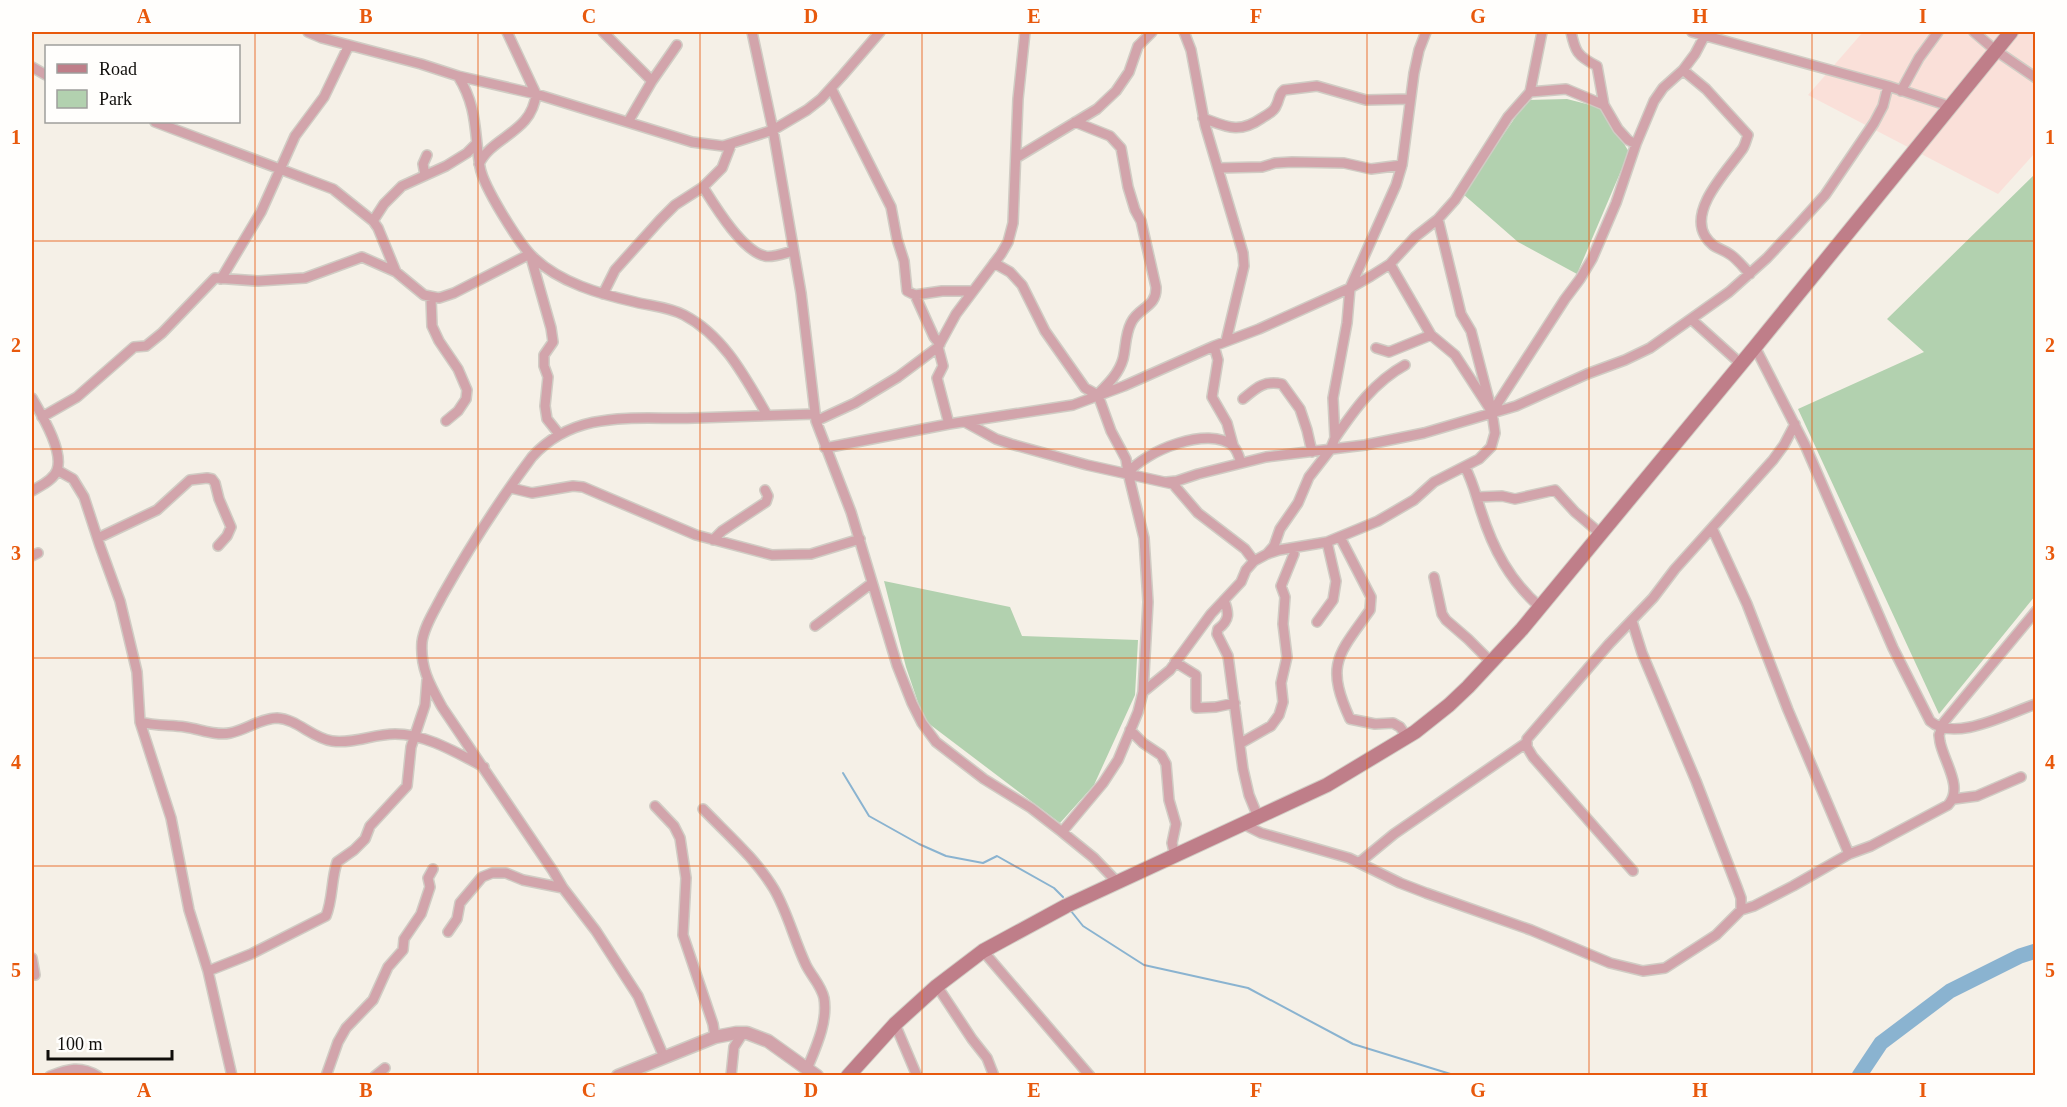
<svg xmlns="http://www.w3.org/2000/svg" width="2067" height="1107" font-family="Georgia,serif">
  <style>
    .commercial { fill: #fae0d9 }
    .green { fill: #b2d1af }
    .lines { fill: none; stroke-linecap: round; stroke-linejoin: round }
    .stream { stroke: #8ab3d0; stroke-width: 2 }
    .river { stroke: #8ab3d0; stroke-width: 15 }
    .minor-casing { stroke: #d0ccc4; stroke-width: 12 }
    .tertiary-casing { stroke: #d0ccc4; stroke-width: 15 }
    .secondary-casing { stroke: #d0ccc4; stroke-width: 16 }
    .minor { stroke: #d2a4ab; stroke-width: 9 }
    .tertiary { stroke: #d2a4ab; stroke-width: 12 }
    .secondary { stroke: #bf7e89; stroke-width: 14 }
    .grid { fill: none; stroke: #e8590c; stroke-width: 1.5; stroke-opacity: 0.55 }
    .neatline { fill: none; stroke: #e8590c; stroke-width: 2 }
    .grid-label { font-size: 20px; text-anchor: middle; font-weight: bold; fill: #e8590c }
  </style>
  <rect width="100%" height="100%" fill="#f5f0e7"/>
  <path class="commercial" d="M1863 32H2035V153L1998 194 1808 95Z"/>
  <path class="green" d="M1567 99 1602 108 1629 152 1577 274 1518 242 1463 194 1527 100Z
    M2035 174V596L1939 714 1798 409 1924 352 1887 319Z
    M884 581 1010 607 1022 636 1138 640 1135 695 1094 785 1060 823 924 720 906 667Z"/>
  <g class="lines">
    <path class="stream" d="M843 773 869 816 919 844 946 856 983 863 997 856 1054 888 1063 897
      M1071 911 1083 926 1144 965 1248 988 1353 1044 1457 1076"/>
    <path class="river" d="M1859 1076 1881 1043 1950 991 2020 956 2036 951"/>
    <defs>
      <path id="minor" d="M308 32 322 38 421 64 458 76 536 94 692 142 723 146 773 130 807 110 821 99 842 76 880 32
        M603 32 652 81
        M752 32 773 130 801 293 816 421 851 512 897 665 912 703 922 723 936 742 984 779 1031 808 1062 832 1094 858 1117 882
        M1184 32 1191 50 1205 125 1243 253 1244 266 1226 341
        M1571 32C1575 51 1577 56 1597 66L1604 105
        M1692 32 1888 86 1949 106
        M1974 32 1995 50 2036 78
        M32 67 46 75
        M1683 70 1706 89 1748 135C1746 140 1745 147 1741 151 1727 171 1689 209 1705 236 1714 250 1720 247 1731 255 1738 260 1744 268 1750 274
        M458 76C478 108 474 132 480 167 483 186 519 244 533 257 560 283 600 294 635 302 651 306 669 307 684 315 724 336 745 377 767 415
        M831 88 891 207 897 239 904 261 907 291 915 295 942 291H971
        M1901 91 1919 58 1938 32
        M1530 92 1566 89 1604 105 1618 129 1628 140 1636 144
        M1203 118C1227 127 1239 134 1262 118 1266 115 1274 112 1276 106 1280 99 1278 95 1284 90L1317 86 1366 100 1410 99
        M155 122 333 189 373 221 378 228 396 272
        M628 122 652 81 677 45
        M1075 122 1110 136 1121 148 1128 187 1135 210 1141 221 1156 287C1157 308 1138 307 1131 323 1125 335 1126 347 1123 359 1119 373 1109 383 1099 393
        M1016 158 1097 109 1116 91 1129 72 1138 46 1152 32
        M479 164C492 136 532 133 536 94L507 32
        M1218 168 1262 167 1275 163 1292 162 1344 163 1371 169 1402 165
        M425 175 423 164 427 155
        M703 187C715 206 742 251 765 256 772 258 785 253 793 251
        M373 221 384 204 402 186 446 166 467 153 477 143
        M994 263 1010 272 1022 285 1045 331 1085 388 1098 395 1111 431 1126 459 1128 473 1144 538 1148 602 1143 692 1138 712 1118 760 1103 783 1062 832
        M1390 264 1431 335 1455 355 1492 412 1565 299 1580 279 1592 259 1616 203 1636 144 1654 101 1663 88 1683 70 1695 54 1705 35 1710 32
        M221 279 261 212 295 136 324 97 349 45
        M603 294 615 270 660 220 675 205 703 187 722 168 731 145
        M915 295 934 337 940 344
        M431 298 432 326 439 341 458 369 467 390 466 399 458 411 446 421
        M1691 319 1741 364
        M1214 346 1218 360 1212 397 1227 423 1233 445
        M938 347 943 366 937 378 949 424
        M1755 347 1805 445 1893 648 1930 721C1955 743 2008 713 2036 704
        M1376 348 1389 352 1431 335
        M32 398C41 414 64 451 57 470 54 480 40 486 32 491
        M1243 399C1256 388 1264 380 1282 384L1300 409 1307 430 1312 452
        M42 417 77 397 134 347 146 346 162 333 215 278 258 281 305 278 362 257 396 272 424 295 439 298 454 293 530 254 551 328 553 342 544 355V366L548 377 545 406 547 419 559 434
        M816 421 855 403 898 377 938 347 956 314 1001 254 1008 242 1013 223 1018 99 1025 32
        M965 422 996 439 1011 444 1087 465 1173 484 1198 513 1245 549 1254 561
        M1335 438C1355 409 1374 382 1405 365
        M825 448 949 424 1073 405 1124 386 1214 346 1259 329 1350 288 1371 276 1390 264 1415 237 1438 219 1455 200 1508 117 1530 92 1542 32
        M1465 467C1473 482 1476 496 1481 511 1493 549 1510 581 1540 607
        M57 470 73 479 84 497 100 546 120 601 137 672 140 722 171 818 189 910 208 971 232 1076
        M1128 473C1145 451 1209 425 1233 446 1238 451 1239 457 1241 463
        M1167 482 1177 481 1198 474 1266 457 1365 445 1424 433 1516 406 1587 374 1625 360 1650 348 1729 292 1767 258 1796 227 1825 195 1874 123 1883 106 1888 86
        M511 488 532 493 573 486 583 487 696 535 772 555 811 554 860 539
        M1478 497 1502 496 1515 499 1555 490 1575 512 1601 534
        M1712 528 1747 604 1788 710 1849 854
        M1340 537 1371 597 1370 610C1338 655 1325 664 1350 719L1375 724 1393 723 1400 727 1407 737
        M98 538 157 510 190 480 207 478 212 479 215 483 219 499 231 527 227 536 218 546
        M713 540 722 531 766 502 768 496 765 490
        M1267 554 1279 550 1327 542 1378 521 1414 500 1434 482 1479 459 1491 447 1495 433 1492 412 1471 331 1461 314 1438 219
        M32 556 38 553
        M1434 577 1442 614 1446 620 1468 639 1492 663
        M1224 600C1229 613 1230 620 1218 629L1217 634 1228 656 1243 769 1249 795 1258 817
        M1317 622 1333 600 1336 581 1327 542
        M815 626 872 583
        M1175 662 1196 675V708L1216 707 1235 703
        M1143 692 1170 670 1211 614 1241 582 1246 570 1254 561 1267 554 1274 546 1280 529 1298 503 1309 477 1330 450 1335 438 1333 398 1347 323 1350 288 1396 185 1402 165 1414 73 1419 50 1426 32
        M140 722C155 726 170 725 185 727 200 729 215 736 230 733 246 730 261 718 277 718 297 719 312 738 332 741 354 744 373 734 395 734 426 734 457 753 484 767
        M1130 730 1143 743 1161 755 1166 764 1169 800 1176 824 1172 843 1175 856
        M1241 743 1271 726 1279 715 1283 702 1281 683 1287 657 1283 624 1285 597 1281 586 1294 554V548
        M1954 799 1977 796 2021 777
        M655 806 674 826 680 838 686 878 683 935 713 1024 715 1037
        M703 809C727 834 756 859 774 889 788 913 794 940 806 965 812 977 821 985 824 998 828 1022 816 1047 807 1069
        M1243 824 1261 833 1349 858 1400 883 1426 893 1531 930 1610 963 1643 971 1665 968 1716 935 1741 910V898L1737 887 1696 781 1642 653 1632 621
        M1360 862 1394 834 1526 743
        M1633 871 1533 757 1527 747V739L1609 644 1653 598 1675 569 1773 460 1784 445 1795 424
        M1741 910 1754 906 1793 886 1849 854 1871 846 1948 805C1964 788 1944 762 1940 742L1939 735 1944 722 2036 611
        M448 932 457 919 460 903 482 877 492 873H506L523 880 563 888
        M983 951 1090 1076
        M32 958 35 975
        M208 971 251 954 326 916C333 899 331 880 337 862L354 850 365 839 370 826 407 786 411 747 425 705 427 680
        M937 986 972 1039 987 1058 994 1076
        M895 1024 917 1076
        M664 1057 638 996 596 931 563 888 553 871 442 707C430 685 420 668 422 642 424 626 435 610 442 596 469 548 499 501 532 457 576 408 637 420 695 418 735 417 775 415 815 414
        M50 1076C68 1069 80 1065 98 1076
        M326 1076 338 1042 346 1028 373 1000 388 967 403 950 404 939 421 914 430 887 428 878 433 869
        M375 1076 385 1068
        M731 1076 734 1047 743 1033"/>
      <path id="tertiary" d="M618 1076 715 1037 736 1033H747L768 1041 817 1076"/>
      <path id="secondary" d="M848 1076 895 1024 937 986 983 951 1066 906 1327 785 1415 732 1449 705 1468 687 1522 629 1755 347 2011 32"/>
    </defs>
    <use href="#minor" class="minor-casing"/>
    <use href="#tertiary" class="tertiary-casing"/>
    <use href="#secondary" class="secondary-casing"/>
    <use href="#minor" class="minor"/>
    <use href="#tertiary" class="tertiary"/>
    <use href="#secondary" class="secondary"/>
  </g>
  <path class="grid" d="M255 32V1076M478 32V1076M700 32V1076M922 32V1076M1145 32V1076M1367 32V1076M1589 32V1076M1812 32V1076M32 241H2036M32 449H2036M32 658H2036M32 866H2036"/>
  <rect width="2067" height="1107" fill="none" stroke="#fffefc" stroke-width="66"/>
  <rect x="45" y="45" width="195" height="78" fill="#fffefc" stroke="#9f9e9c" stroke-width="1.5"/>
  <rect x="57" y="64" width="30" height="9" fill="#bf7e89" stroke="#9f9e9c" stroke-width="1.5"/>
  <text x="99" y="75" font-size="18" fill="#100e0b">Road</text>
  <rect x="57" y="90" width="30" height="18" fill="#b2d1af" stroke="#9f9e9c" stroke-width="1.5"/>
  <text x="99" y="105" font-size="18" fill="#100e0b">Park</text>
  <path d="M48 1050v9h124v-9" fill="none" stroke="#100e0b" stroke-width="3"/>
  <text x="57" y="1050" font-size="18" fill="#100e0b" stroke="#fffefc" stroke-width="4.5" paint-order="stroke">100 m</text>
  <rect x="33" y="33" width="2001" height="1041" class="neatline"/>
  <g class="grid-label">
    <text x="144" y="23">A</text>
    <text x="366" y="23">B</text>
    <text x="589" y="23">C</text>
    <text x="811" y="23">D</text>
    <text x="1034" y="23">E</text>
    <text x="1256" y="23">F</text>
    <text x="1478" y="23">G</text>
    <text x="1700" y="23">H</text>
    <text x="1923" y="23">I</text>
    <text x="16" y="144">1</text>
    <text x="2050" y="144">1</text>
    <text x="16" y="352">2</text>
    <text x="2050" y="352">2</text>
    <text x="16" y="560">3</text>
    <text x="2050" y="560">3</text>
    <text x="16" y="769">4</text>
    <text x="2050" y="769">4</text>
    <text x="16" y="977">5</text>
    <text x="2050" y="977">5</text>
    <text x="144" y="1097">A</text>
    <text x="366" y="1097">B</text>
    <text x="589" y="1097">C</text>
    <text x="811" y="1097">D</text>
    <text x="1034" y="1097">E</text>
    <text x="1256" y="1097">F</text>
    <text x="1478" y="1097">G</text>
    <text x="1700" y="1097">H</text>
    <text x="1923" y="1097">I</text>
  </g>
</svg>
